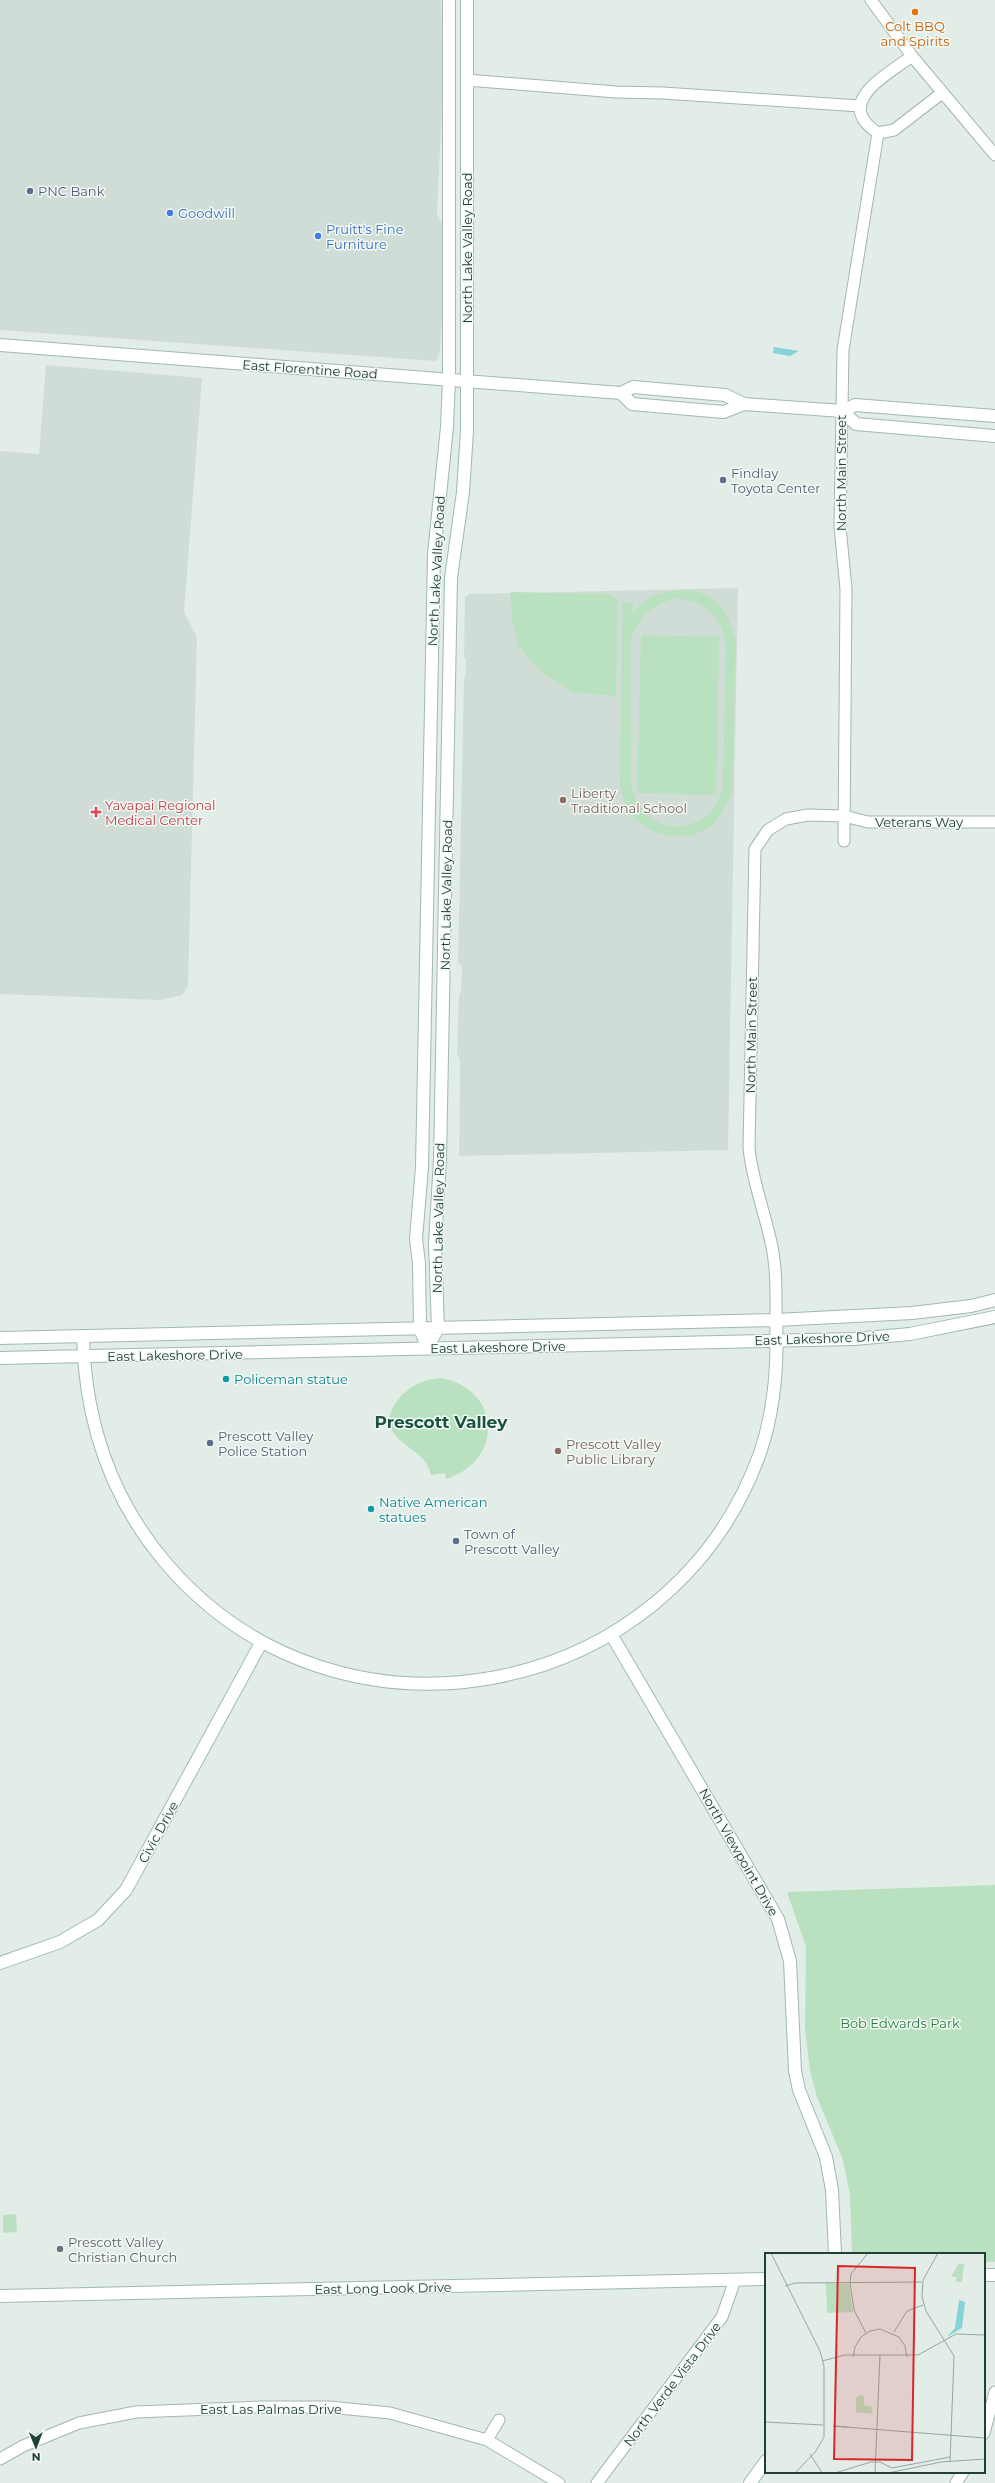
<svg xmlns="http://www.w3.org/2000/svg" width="995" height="2483" font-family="Montserrat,sans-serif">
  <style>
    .built { fill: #d0ddd6 }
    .green { fill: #b9e1bf; fill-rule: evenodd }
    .water { fill: #85d3d8 }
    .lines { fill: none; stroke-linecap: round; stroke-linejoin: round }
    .street-casing { stroke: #a4b6ae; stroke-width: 13 }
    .secondary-casing { stroke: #9fbaae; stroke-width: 14 }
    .street { stroke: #fff; stroke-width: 11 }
    .secondary { stroke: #fff; stroke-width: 12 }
    .food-dot { fill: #e8710a; stroke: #f3f9f5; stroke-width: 1.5 }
    .service-dot { fill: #5c6f8a; stroke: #f3f9f5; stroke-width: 1.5 }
    .shop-dot { fill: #3f7fe0; stroke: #f3f9f5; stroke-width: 1.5 }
    .education-dot { fill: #8d6e63; stroke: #f3f9f5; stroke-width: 1.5 }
    .health-dot { fill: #e0444e; stroke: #f3f9f5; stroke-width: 1.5 }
    .culture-dot { fill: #0f9aa8; stroke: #f3f9f5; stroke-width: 1.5 }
    .worship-dot { fill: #6b7280; stroke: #f3f9f5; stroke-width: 1.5 }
    .labels { text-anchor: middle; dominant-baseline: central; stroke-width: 3; stroke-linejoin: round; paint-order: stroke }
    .food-label { font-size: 13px; fill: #c56008; stroke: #f3f9f5 }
    .service-label { font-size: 13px; fill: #4e5e75; stroke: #f3f9f5; text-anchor: start }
    .shop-label { font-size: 13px; fill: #366cbe; stroke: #f3f9f5; text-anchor: start }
    .street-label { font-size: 13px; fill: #204034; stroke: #f3f9f5 }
    .education-label { font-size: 13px; fill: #785e54; stroke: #f3f9f5; text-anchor: start }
    .health-label { font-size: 13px; fill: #be3a42; stroke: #f3f9f5; text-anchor: start }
    .culture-label { font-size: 13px; fill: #0d838f; stroke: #f3f9f5; text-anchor: start }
    .park-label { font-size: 13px; fill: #267b3e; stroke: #f3f9f5 }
    .worship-label { font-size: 13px; fill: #5b616d; stroke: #f3f9f5; text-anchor: start }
    .district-label { font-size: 17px; font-weight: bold; fill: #1a5440; stroke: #f3f9f5 }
    .inset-road { fill: none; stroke: #94a89f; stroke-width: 1 }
    .view { fill: #d62828; fill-opacity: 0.15; stroke: #d62828; stroke-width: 2 }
    .inset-edge { fill: none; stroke: #204034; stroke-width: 2 }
  </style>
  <rect width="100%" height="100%" fill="#e2ede7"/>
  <path class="built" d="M0 0H441L443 84 437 214 442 224 443 297 440 352 436 361 0 330Z
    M46 365 202 378 184 612 197 637 188 986 182 995 160 1000 0 994V451L39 454Z
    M738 588 728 1150 459 1156 460 1082V1059L457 1054 459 995 461 991 462 966 458 963 464 679 466 674V659L464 658 465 597 469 594Z"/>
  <path class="green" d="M693 590 712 597 726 613 736 640 732 790C728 801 724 811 717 820 696 845 654 840 634 817 627 809 623 798 620 787L622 602H632L633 612C654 591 664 591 693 590ZM676 598C707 604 721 614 726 647L723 788C719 800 714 810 704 818 700 821 694 822 690 824 660 834 633 810 631 780V639C642 613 650 607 676 598Z
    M510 592 608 594 618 600 616 696 572 692 542 673 518 646 512 619Z
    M641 635 719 637 716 795 637 793Z
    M441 1378C501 1389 505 1460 446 1479L445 1473 431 1475C425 1448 397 1449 388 1422 394 1395 414 1380 441 1378Z
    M995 1885V2262H984V2254H852L850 2195 843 2160 817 2097 810 2071 805 2028 806 1947 787 1892Z
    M16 2214 17 2232 3 2233V2215Z"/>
  <path class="water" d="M774 347 799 351 790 356 773 353Z"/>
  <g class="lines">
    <defs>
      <path id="street" d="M871 0 912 56 995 155
        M912 56C887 75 832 103 878 133L894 130 942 93
        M467 80 616 92 663 93 860 106
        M844 841 846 589 840 527 843 350 878 133
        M776 1320C776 1293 777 1265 770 1238 763 1207 752 1179 749 1148L755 849 768 830 786 819 808 815 844 816 868 822H995
        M984 2433 995 2392
        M487 2440 499 2420
        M0 2459 23 2446 79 2423 136 2412 261 2407H329L390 2413 487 2440 559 2483
        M597 2483 722 2317 735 2280
        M956 2483 963 2472"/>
      <path id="secondary" d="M0 345 621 393 633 387 725 395 744 404 842 411 855 405 995 416
        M621 393 632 404 700 410 724 412 744 404
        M842 411 856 424 995 436
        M83 1336C85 1420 110 1497 165 1562 336 1765 670 1704 760 1453 774 1412 778 1363 776 1320
        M0 1338 776 1320 912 1313 971 1306 995 1300
        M427 1348 438 1328 435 1243 440 1160 451 578 463 492 467 431V0
        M427 1348 420 1328 419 1263 416 1239 422 1167 434 554 447 427 449 379V0
        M0 1358 854 1339 910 1334 995 1317
        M611 1634 778 1919 790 1961 795 2071 799 2090 826 2157 832 2190 835 2254
        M0 1963 60 1942 98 1920 126 1890 261 1643
        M984 2275H995
        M0 2296 766 2279
        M750 2483 766 2461"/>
    </defs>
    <use href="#street" class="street-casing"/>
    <use href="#secondary" class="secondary-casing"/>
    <use href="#street" class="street"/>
    <use href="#secondary" class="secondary"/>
  </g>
  <circle class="food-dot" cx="915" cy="12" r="4"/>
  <g class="service-dot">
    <circle cx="30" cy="191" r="4"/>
    <circle cx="723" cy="480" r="4"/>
    <circle cx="210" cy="1443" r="4"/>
    <circle cx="456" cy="1541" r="4"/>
  </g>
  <g class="shop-dot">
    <circle cx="170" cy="213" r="4"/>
    <circle cx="318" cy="236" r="4"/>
  </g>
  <g class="education-dot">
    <circle cx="563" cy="800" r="4"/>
    <circle cx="558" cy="1451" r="4"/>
  </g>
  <path class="health-dot" d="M94 806h4v4h4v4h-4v4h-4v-4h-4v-4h4z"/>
  <g class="culture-dot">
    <circle cx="226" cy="1379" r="4"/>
    <circle cx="371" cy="1509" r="4"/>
  </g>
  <circle class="worship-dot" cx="60" cy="2249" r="4"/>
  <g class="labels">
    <g class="food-label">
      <text x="915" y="26">Colt BBQ<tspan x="915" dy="15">and Spirits</tspan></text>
    </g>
    <g class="service-label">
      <text x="38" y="191">PNC Bank</text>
      <text x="731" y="473">Findlay<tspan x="731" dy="15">Toyota Center</tspan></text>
      <text x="218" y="1436">Prescott Valley<tspan x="218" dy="15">Police Station</tspan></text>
      <text x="464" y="1534">Town of<tspan x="464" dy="15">Prescott Valley</tspan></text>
    </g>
    <g class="shop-label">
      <text x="178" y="213">Goodwill</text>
      <text x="326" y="229">Pruitt's Fine<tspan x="326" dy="15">Furniture</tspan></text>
    </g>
    <g class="street-label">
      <text transform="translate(467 248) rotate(-90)">North Lake Valley Road</text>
      <text transform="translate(310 369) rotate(4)">East Florentine Road</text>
      <text transform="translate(841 473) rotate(-90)">North Main Street</text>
      <text transform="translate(436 571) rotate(-87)">North Lake Valley Road</text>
      <text x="919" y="822">Veterans Way</text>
      <text transform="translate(446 895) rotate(-89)">North Lake Valley Road</text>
      <text transform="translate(751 1035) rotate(-89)">North Main Street</text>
      <text transform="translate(438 1218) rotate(-89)">North Lake Valley Road</text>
      <text transform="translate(822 1338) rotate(-2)">East Lakeshore Drive</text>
      <text transform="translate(498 1347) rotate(-1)">East Lakeshore Drive</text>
      <text transform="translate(175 1355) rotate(-1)">East Lakeshore Drive</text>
      <text transform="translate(158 1832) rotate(-61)">Civic Drive</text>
      <text transform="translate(739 1852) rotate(60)">North Viewpoint Drive</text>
      <text transform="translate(383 2288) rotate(-1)">East Long Look Drive</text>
      <text transform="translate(672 2384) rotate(-53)">North Verde Vista Drive</text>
      <text x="271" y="2409">East Las Palmas Drive</text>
    </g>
    <g class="education-label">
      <text x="571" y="793">Liberty<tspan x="571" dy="15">Traditional School</tspan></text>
      <text x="566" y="1444">Prescott Valley<tspan x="566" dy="15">Public Library</tspan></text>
    </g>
    <g class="health-label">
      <text x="105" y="805">Yavapai Regional<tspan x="105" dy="15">Medical Center</tspan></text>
    </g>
    <g class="culture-label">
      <text x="234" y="1379">Policeman statue</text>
      <text x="379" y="1502">Native American<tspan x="379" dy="15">statues</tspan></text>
    </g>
    <g class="park-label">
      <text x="900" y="2023">Bob Edwards Park</text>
    </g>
    <g class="worship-label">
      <text x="68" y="2242">Prescott Valley<tspan x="68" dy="15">Christian Church</tspan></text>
    </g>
    <g class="district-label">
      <text x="441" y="1422">Prescott Valley</text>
    </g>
  </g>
  <g transform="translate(765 2253)">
    <rect width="220" height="220" fill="#e2ede7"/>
    <path d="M193 11H199L197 29H191V24H186ZM61 30 84 31 88 59 62 60ZM96 142 99 144V152L106 154 108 161 91 159V145Z" fill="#b9e1bf"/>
    <path d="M194 47 200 49 197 75 182 84 190 75Z" fill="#85d3d8"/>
    <path class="inset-road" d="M6 0 55 98 59 113V184L51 198 30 220M173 0 158 27 157 44 161 58 189 103 185 209M20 33 30 30 157 29M129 79 142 58 158 52M101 80 89 57 85 30 86 21 103 0M88 104 90 94 96 84 105 78 115 76 134 84 140 93 142 104M57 108 80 102H153L191 81 220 82M0 169 58 172M82 174 68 173 220 185M45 201 57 220M70 220 106 209H115L127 215 185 204M110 220 115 102M123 220 176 209 220 206"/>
    <path class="view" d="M73 13 150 15 147 207 69 206Z"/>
    <rect width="220" height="220" class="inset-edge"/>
  </g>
  <g transform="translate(36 2447) rotate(179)" stroke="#f3f9f5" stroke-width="3" paint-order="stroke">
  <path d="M0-3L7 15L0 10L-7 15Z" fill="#204034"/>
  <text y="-6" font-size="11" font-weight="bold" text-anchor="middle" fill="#204034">N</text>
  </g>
</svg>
